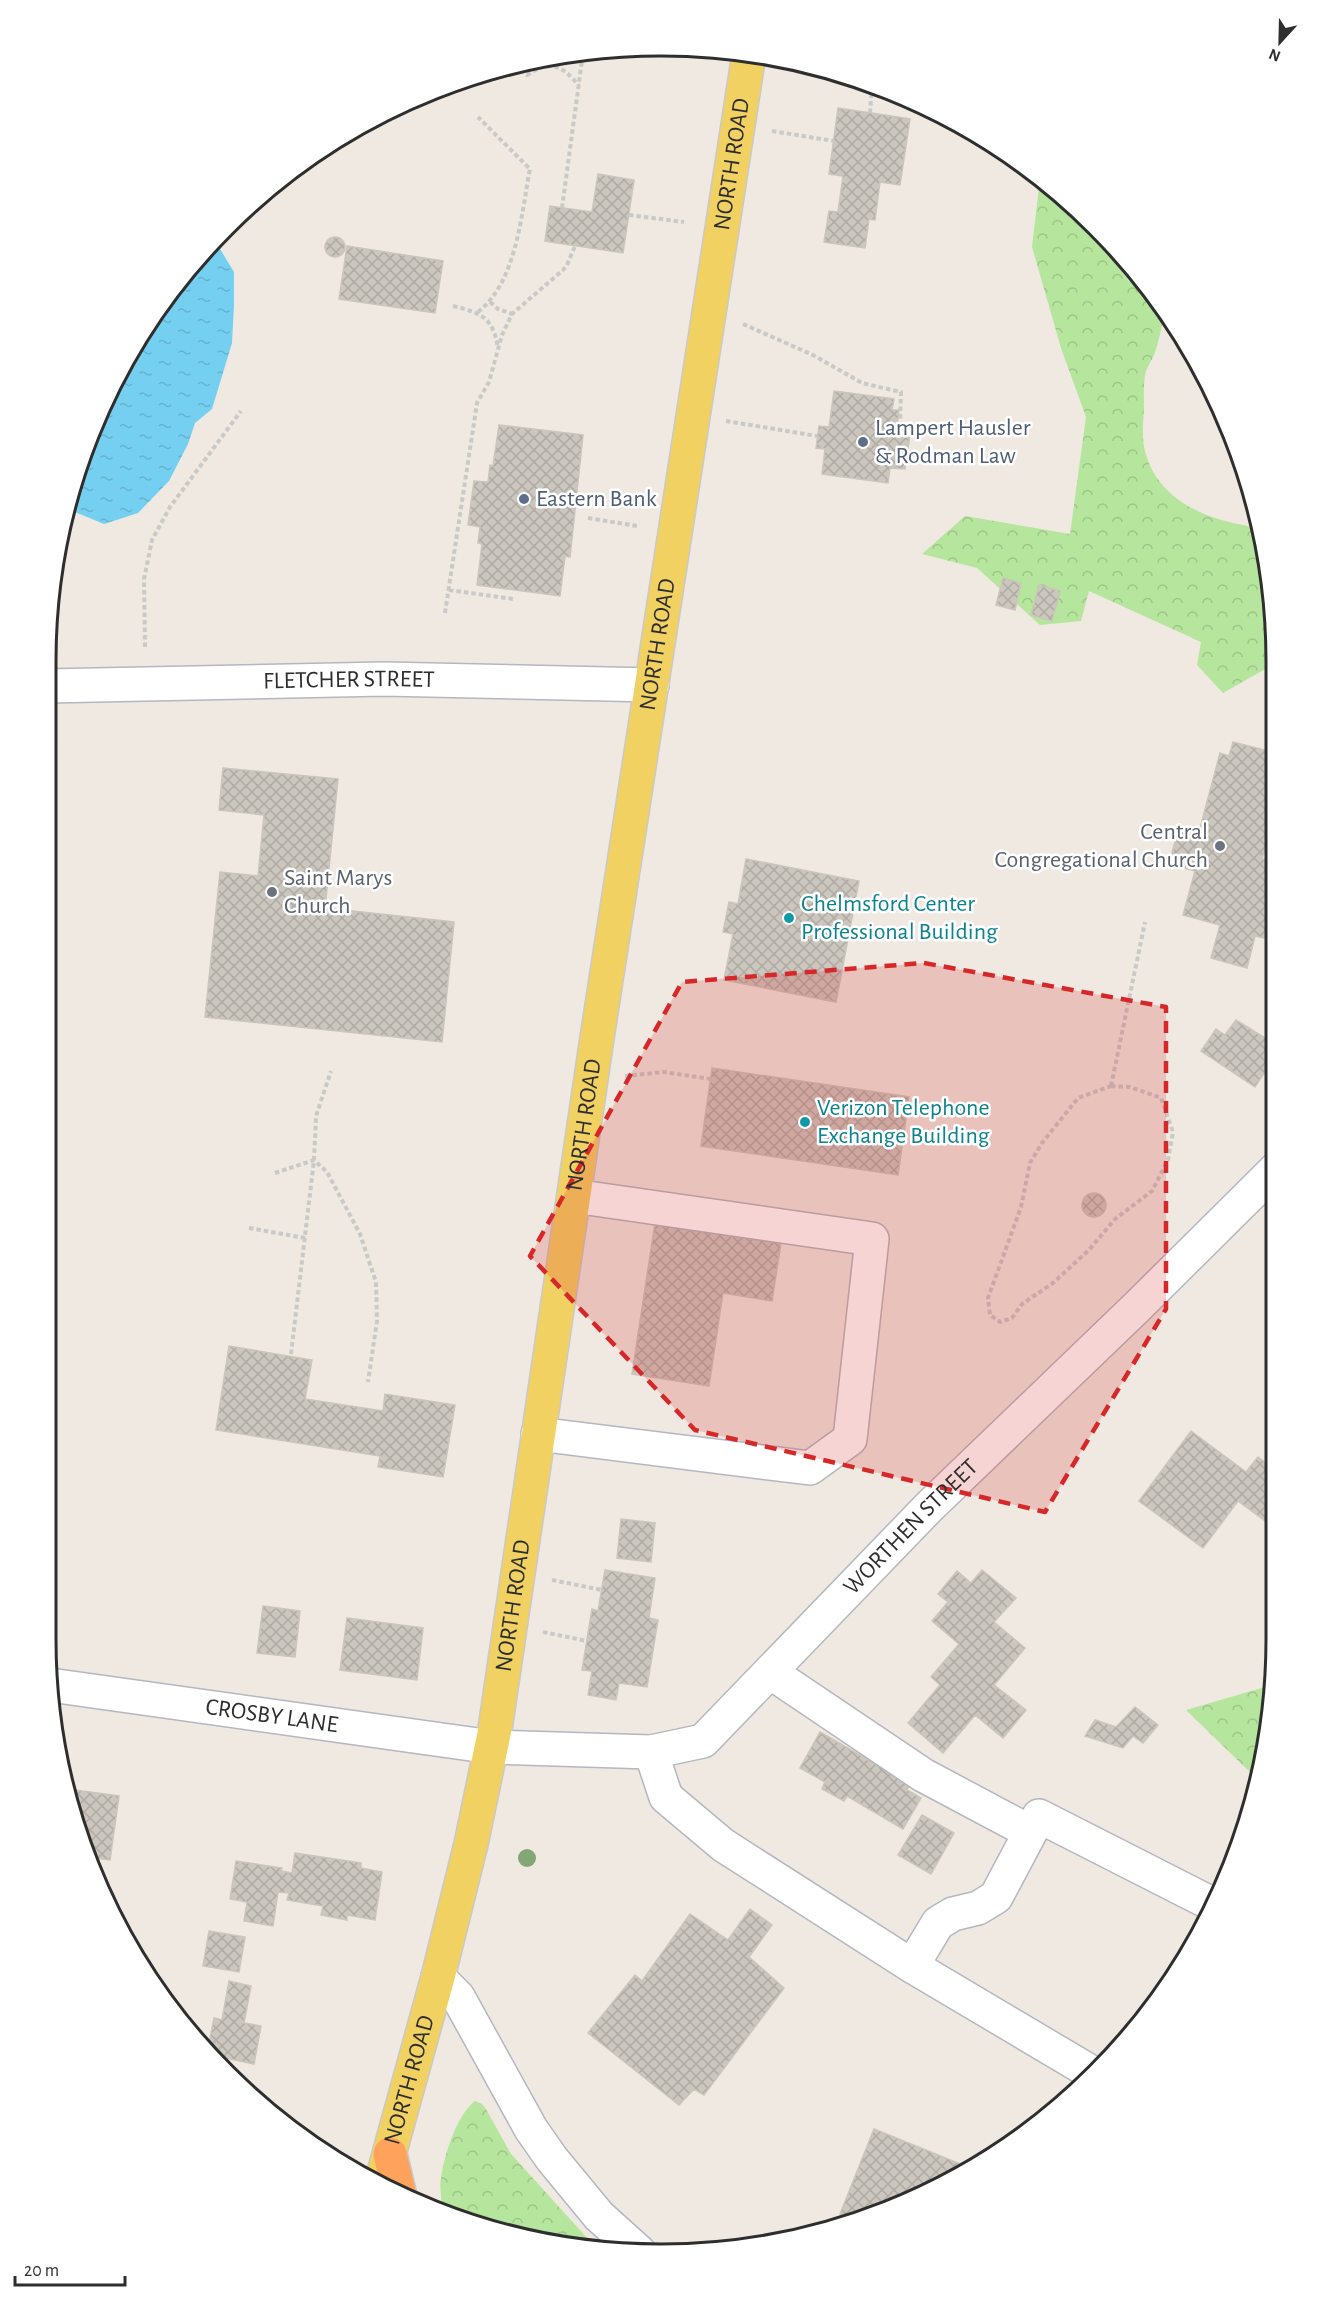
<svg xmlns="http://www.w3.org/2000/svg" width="1322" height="2300" font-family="'Alegreya Sans',sans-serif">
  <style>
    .forest { fill: url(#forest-crowns) }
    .water { fill: url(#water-ripples) }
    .building { fill: url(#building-cross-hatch); stroke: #cbc5ba; stroke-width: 1.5 }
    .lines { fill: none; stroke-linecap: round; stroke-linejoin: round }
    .minor-casing { stroke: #b4b7c1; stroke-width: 36 }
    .major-casing { stroke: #c9c9c9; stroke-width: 36 }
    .highway-casing { stroke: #c9c9c9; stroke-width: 36 }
    .path { stroke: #c9c9c9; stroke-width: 4; stroke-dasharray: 4.5 3; stroke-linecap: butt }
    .minor { stroke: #fff; stroke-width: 33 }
    .major { stroke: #f2d163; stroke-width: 33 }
    .highway { stroke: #ffa35c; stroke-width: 33 }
    .tree { fill: #84a574 }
    .marked { fill: #d62828; fill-opacity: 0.2; stroke: #d62828; stroke-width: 4.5; stroke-dasharray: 12 8; stroke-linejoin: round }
    .service-dot { fill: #5c6f8a; stroke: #fff; stroke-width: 2 }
    .worship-dot { fill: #6b7280; stroke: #fff; stroke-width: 2 }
    .culture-dot { fill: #0f9aa8; stroke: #fff; stroke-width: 2 }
    .labels { text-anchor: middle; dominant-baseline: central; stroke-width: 5; stroke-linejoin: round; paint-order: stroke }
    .street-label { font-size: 24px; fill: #2e2e2e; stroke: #fff }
    .service-label { font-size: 24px; fill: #4e5e75; stroke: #fff; text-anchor: start }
    .worship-label { font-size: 24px; fill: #5b616d; stroke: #fff; text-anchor: end }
    .culture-label { font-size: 24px; fill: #0d838f; stroke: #fff; text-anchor: start }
    .rim { fill: none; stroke: #2e2e2e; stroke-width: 3 }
  </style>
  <defs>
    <pattern id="forest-crowns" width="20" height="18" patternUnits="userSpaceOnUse" patternTransform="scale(1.5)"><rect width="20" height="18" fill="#b6e59e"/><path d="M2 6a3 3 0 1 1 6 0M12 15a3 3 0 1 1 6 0" fill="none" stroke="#9dc588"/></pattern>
    <pattern id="water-ripples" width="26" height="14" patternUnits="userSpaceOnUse" patternTransform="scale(1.5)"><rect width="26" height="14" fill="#75cff0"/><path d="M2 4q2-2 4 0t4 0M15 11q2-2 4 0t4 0" fill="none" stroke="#66b2ce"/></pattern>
    <pattern id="building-cross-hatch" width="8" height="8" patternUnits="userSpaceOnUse" patternTransform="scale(1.5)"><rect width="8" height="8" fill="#cbc7bf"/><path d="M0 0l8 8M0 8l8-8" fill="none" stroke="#afaba4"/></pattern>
  </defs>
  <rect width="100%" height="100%" fill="#efe9e1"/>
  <path class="forest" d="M1040 179 1097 226 1132 271 1127 280 1145 289 1165 315C1161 328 1159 342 1154 355 1152 360 1148 365 1146 371 1143 382 1144 397 1144 408 1143 425 1141 442 1147 458 1163 504 1213 522 1257 527L1276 620V663L1223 693 1197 665 1201 642 1089 591 1081 621 1040 625 977 568 922 554 965 516 1070 534 1086 417 1061 348 1032 247Z
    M1275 1684 1256 1778 1186 1710Z
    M475 2101 482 2104 486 2109 511 2154 598 2250C544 2249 493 2231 443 2212 442 2201 439 2189 441 2178 444 2156 457 2114 475 2101Z"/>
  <path class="water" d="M214 239 234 272V305L232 343 212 409 195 423 188 444 169 481 138 513 104 524 70 510 78 463 149 319Z"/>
  <path class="building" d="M838 108 910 119 900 185 880 182 875 220 869 219 865 248 824 242 829 211 838 212 843 176 829 174Z
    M598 174 634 180 623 253 545 241 550 206 592 212Z
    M325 247a10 10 0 1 1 20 0a10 10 0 1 1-20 0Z
    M347 246 443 261 435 313 339 299Z
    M834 391 894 399 892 410H899L897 427 911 428 905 469 890 468 888 483 822 474 825 449 816 448 819 426 829 427Z
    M499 425 583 435 570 557 565 556 560 596 477 585 482 544 478 543 480 527 468 525 474 481 488 482 490 465 493 466Z
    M1003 578 1021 583 1015 610 996 605Z
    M1039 585 1060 591 1052 621 1031 615Z
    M1233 742 1276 753V809L1262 859 1276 863V941L1255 936 1247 968 1211 958 1220 925 1183 915 1195 871 1169 864 1179 827 1199 832 1220 753 1229 756Z
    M223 768 338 779 325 908 454 922 442 1042 205 1017 220 872 258 876 264 815 219 810Z
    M746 859 859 881 836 1002 724 980 733 934 723 932 729 902 738 904Z
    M1236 1020 1276 1045V1055L1255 1087 1201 1051 1216 1029 1225 1035Z
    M712 1068 909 1097 898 1175 701 1146Z
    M1082 1205a12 12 0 1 1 24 0a12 12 0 1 1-24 0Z
    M655 1223 781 1243 772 1301 723 1293 709 1386 632 1374Z
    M229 1346 312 1360 305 1399 383 1411 385 1394 455 1405 443 1477 378 1467 380 1456 216 1430Z
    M1191 1431 1246 1472 1258 1457 1276 1471V1529L1238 1501 1203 1548 1139 1501Z
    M621 1519 655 1523 651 1562 617 1558Z
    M605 1570 655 1578 649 1618 658 1620 647 1687 619 1683 616 1700 588 1695 592 1671 582 1670 592 1609 598 1611Z
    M982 1570 1016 1598 994 1622 1025 1648 994 1685 1026 1710 1003 1738 975 1715 943 1753 908 1723 940 1685 931 1677 959 1644 932 1621 948 1602 938 1594 957 1571 971 1583Z
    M263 1606 300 1611 295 1657 257 1653Z
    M347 1618 423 1628 417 1680 340 1670Z
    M1135 1707 1158 1725 1143 1743 1133 1736 1123 1748 1085 1736 1095 1720 1116 1727Z
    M820 1732 910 1784 907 1790 921 1798 903 1829 847 1796 844 1801 822 1789 825 1782 800 1768Z
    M67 1789 119 1796 110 1860 86 1857 78 1837Z
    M922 1815 954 1833 931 1874 898 1855Z
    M295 1853 361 1863V1868L382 1872 375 1920 347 1915V1920L321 1915 323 1906 287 1900 289 1893 278 1892 273 1926 244 1921 247 1902 230 1899 236 1861 282 1868 281 1871 292 1873Z
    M750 1909 772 1925 749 1957 784 1988 704 2095 694 2089 679 2105 588 2033 635 1975 642 1981 690 1914 728 1940Z
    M209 1931 245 1937 239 1972 203 1966Z
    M229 1981 251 1986 244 2023 261 2026 254 2064 207 2054 214 2018 222 2020Z
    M874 2129 968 2167 896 2208 857 2220 840 2214Z"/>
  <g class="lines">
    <defs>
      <g id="minor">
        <path id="s1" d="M47 686 384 679 652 685"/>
        <path d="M538 1434 810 1468 850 1439 872 1239 574 1196"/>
        <path d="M770 1672 923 1775 1030 1832"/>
        <path id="s2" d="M50 1685 492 1747 651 1752 703 1741 929 1507 1137 1307 1276 1169"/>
        <path d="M651 1752 666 1797 723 1845 912 1966 1094 2074"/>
        <path d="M912 1966 938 1923 953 1914 978 1908 996 1897 1039 1816 1212 1904"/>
        <path d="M438 1977 458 1997 531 2129 552 2159 599 2216 639 2252"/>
      </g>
      <g id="major">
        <path id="s3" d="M380 2187 438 1977 471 1844 495 1729 597 1038 749 54"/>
      </g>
      <path id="highway" d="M390 2154 400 2196"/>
    </defs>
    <use href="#minor" class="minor-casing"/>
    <use href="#major" class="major-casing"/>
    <use href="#highway" class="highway-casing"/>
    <path class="path" d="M515 65 527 75C551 59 563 66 579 86
      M870 113 872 84
      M772 131 834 141
      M562 208 583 53
      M629 215 684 222
      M490 302 498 309 512 314
      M453 306C481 313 493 317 498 348
      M478 312C517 281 521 215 530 169L478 117
      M743 324 813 355 862 383 901 392 900 423 934 428
      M726 421 817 436
      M588 518 637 526
      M449 590 513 599
      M445 613 477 403 489 382 502 335 512 314 563 270 567 265 575 246
      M145 647 144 579 152 540 170 507 241 411
      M625 1076 663 1072 711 1079
      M1111 1086 1130 1087 1161 1098 1173 1132 1168 1160 1152 1191 1115 1219 1089 1250 1053 1283 1022 1304 1012 1318 1000 1322 990 1315 988 1298 1021 1207 1030 1163 1042 1143 1078 1098Z
      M1111 1086 1145 922
      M275 1173 314 1160 327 1172 360 1234 376 1282 377 1321 368 1382
      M249 1228 305 1238
      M291 1354 314 1160 316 1116 331 1071
      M552 1580 602 1590
      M543 1632 587 1641"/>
    <use href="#minor" class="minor"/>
    <use href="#major" class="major"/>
    <use href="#highway" class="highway"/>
  </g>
  <circle class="tree" cx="527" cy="1858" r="9"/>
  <path class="marked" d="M924 963 1166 1007V1309L1045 1512 695 1430 530 1256 682 982Z"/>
  <g class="service-dot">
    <circle cx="863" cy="442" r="6"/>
    <circle cx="524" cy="499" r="6"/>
  </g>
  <g class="worship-dot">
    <circle cx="1220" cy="846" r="6"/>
    <circle cx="272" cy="892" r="6"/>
  </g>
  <g class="culture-dot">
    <circle cx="789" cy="918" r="6"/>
    <circle cx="805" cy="1122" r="6"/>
  </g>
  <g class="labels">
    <g class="street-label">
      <text stroke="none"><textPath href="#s3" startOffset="2055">NORTH ROAD</textPath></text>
      <text stroke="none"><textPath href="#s3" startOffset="1569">NORTH ROAD</textPath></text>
      <text stroke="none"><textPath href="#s1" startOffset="302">FLETCHER STREET</textPath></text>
      <text stroke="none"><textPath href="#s3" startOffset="1083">NORTH ROAD</textPath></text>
      <text stroke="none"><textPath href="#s2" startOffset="957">WORTHEN STREET</textPath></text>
      <text stroke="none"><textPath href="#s3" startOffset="597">NORTH ROAD</textPath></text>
      <text stroke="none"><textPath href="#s2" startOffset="224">CROSBY LANE</textPath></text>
      <text stroke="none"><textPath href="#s3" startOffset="111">NORTH ROAD</textPath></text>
    </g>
    <g class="service-label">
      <text x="875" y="428">Lampert Hausler<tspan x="875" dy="28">&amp; Rodman Law</tspan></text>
      <text x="536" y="499">Eastern Bank</text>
    </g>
    <g class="worship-label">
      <text x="1208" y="832">Central<tspan x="1208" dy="28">Congregational Church</tspan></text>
      <text x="284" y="878" text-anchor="start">Saint Marys<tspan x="284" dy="28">Church</tspan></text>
    </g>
    <g class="culture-label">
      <text x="801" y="904">Chelmsford Center<tspan x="801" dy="28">Professional Building</tspan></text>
      <text x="817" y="1108">Verizon Telephone<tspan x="817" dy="28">Exchange Building</tspan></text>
    </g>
  </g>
  <path d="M0 0H1322V2300H0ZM661 56H661A605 605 0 0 1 1266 661V1639A605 605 0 0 1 661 2244H661A605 605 0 0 1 56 1639V661A605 605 0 0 1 661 56Z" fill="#fff" fill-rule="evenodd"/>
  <path class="rim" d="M661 56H661A605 605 0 0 1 1266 661V1639A605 605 0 0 1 661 2244H661A605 605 0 0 1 56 1639V661A605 605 0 0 1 661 56Z"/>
  <g transform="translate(1280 42) rotate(202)" stroke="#ffffff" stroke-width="4.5" paint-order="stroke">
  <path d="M0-4.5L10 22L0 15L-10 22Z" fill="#2e2e2e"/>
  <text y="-9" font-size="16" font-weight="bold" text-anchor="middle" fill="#2e2e2e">N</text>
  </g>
  <path d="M15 2276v9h110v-9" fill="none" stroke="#2e2e2e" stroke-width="3"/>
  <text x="24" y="2276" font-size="18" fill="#2e2e2e" stroke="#ffffff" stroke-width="4.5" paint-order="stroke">20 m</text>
</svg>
